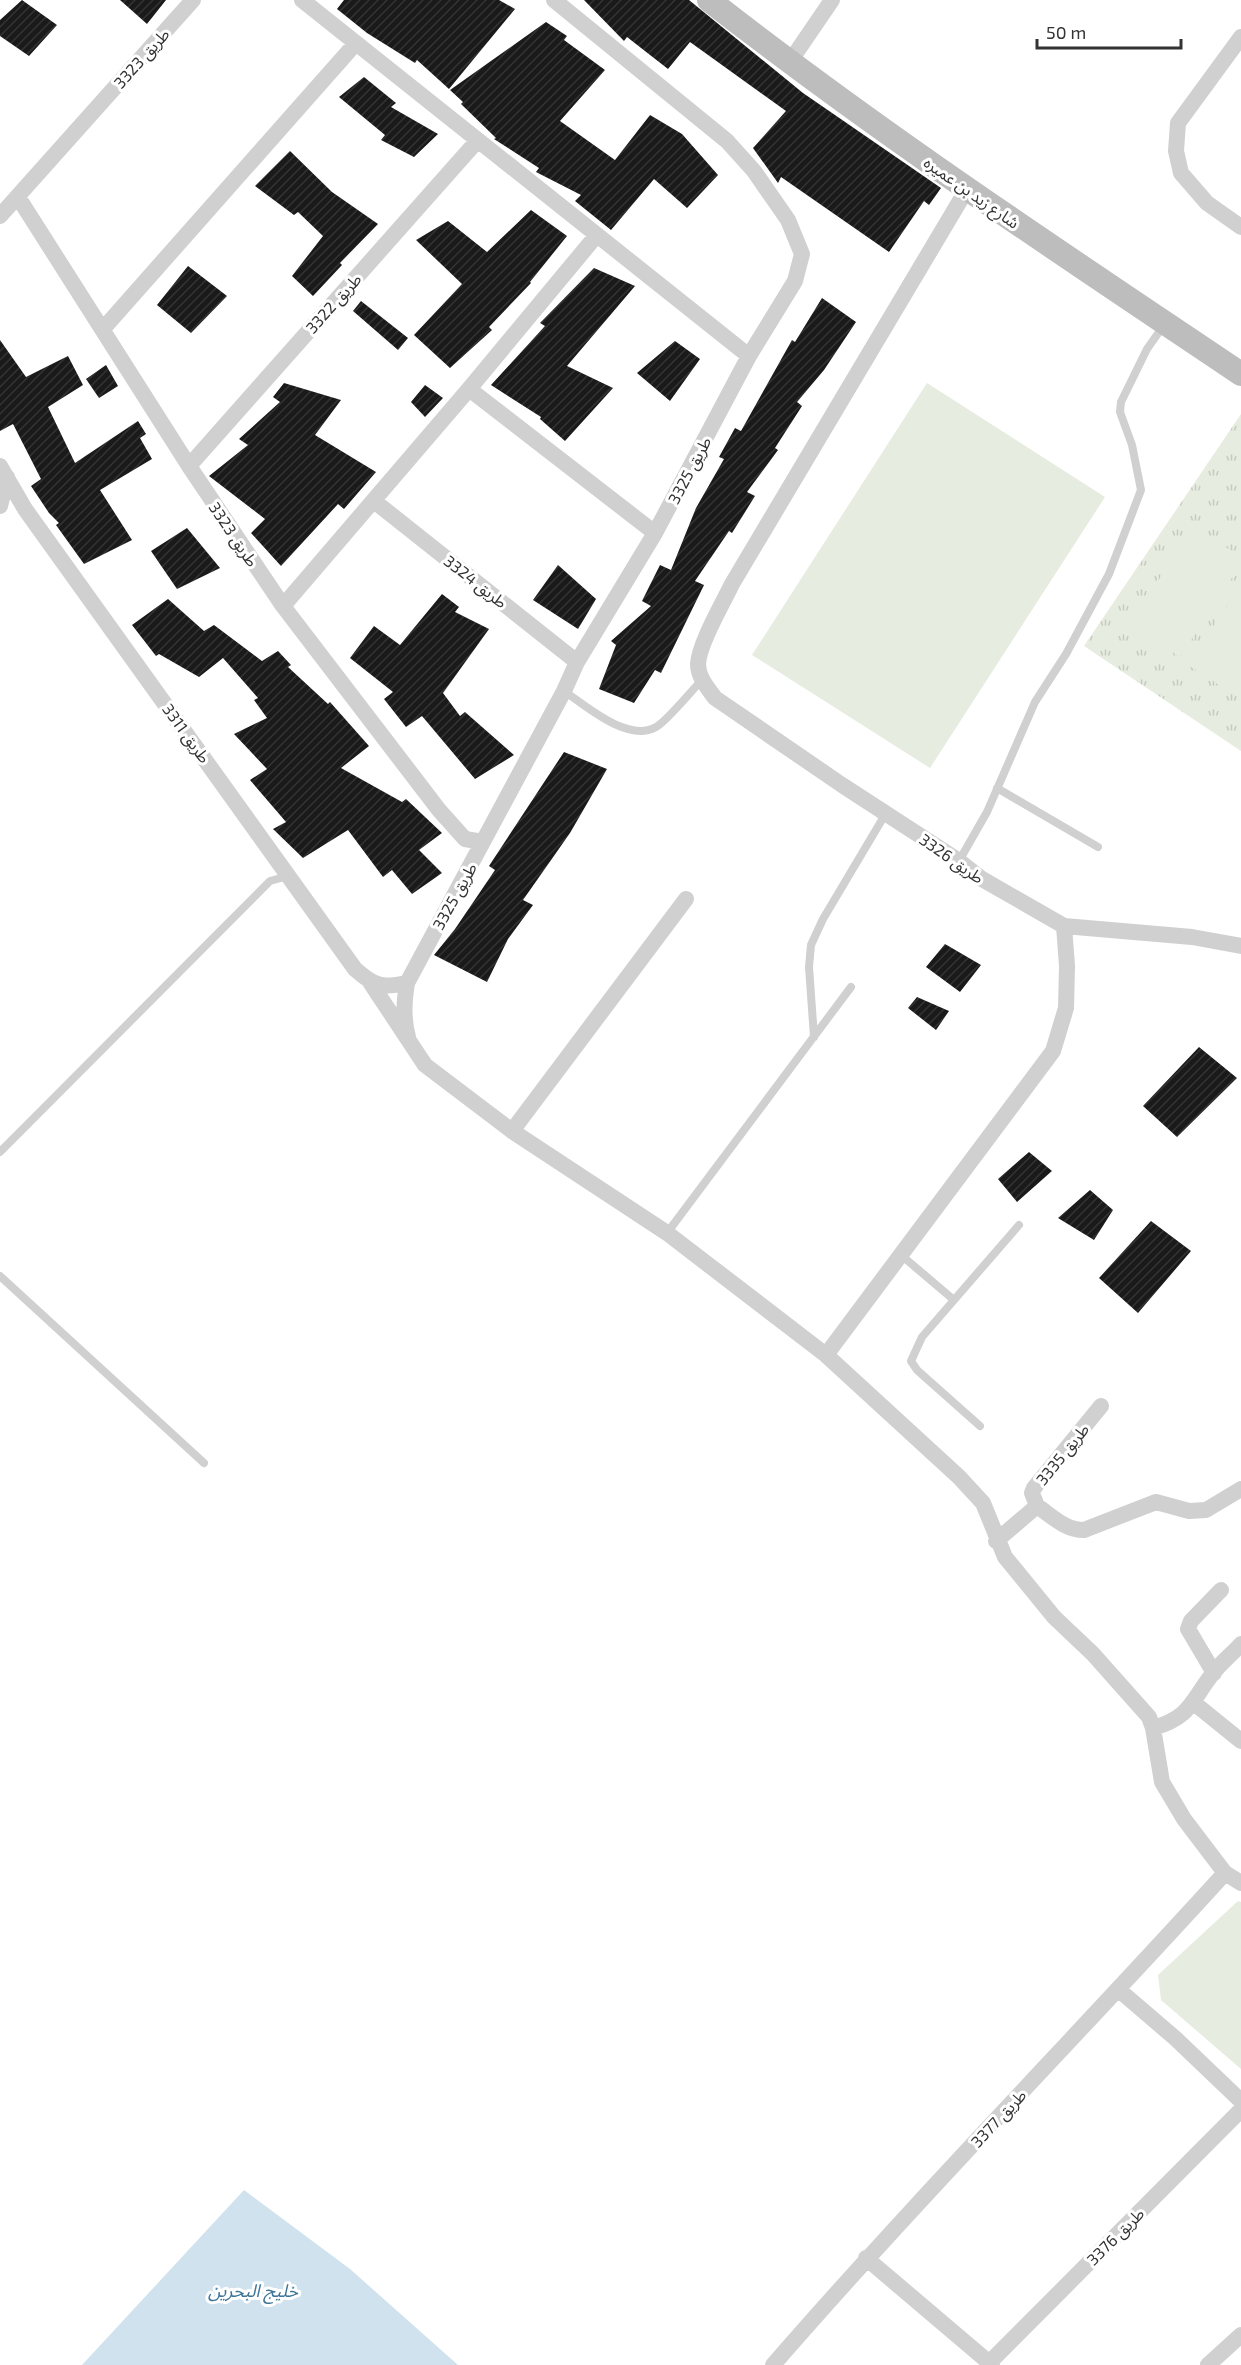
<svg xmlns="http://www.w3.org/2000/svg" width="1241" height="2365" font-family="'Exo 2','Noto Sans Arabic',sans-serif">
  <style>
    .park { fill: url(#park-tufts) }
    .garden { fill: #e6ecdf }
    .water { fill: #cfe2ee }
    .building { fill: url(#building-hatch) }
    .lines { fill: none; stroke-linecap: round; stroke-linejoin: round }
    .lane { stroke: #d0d0d0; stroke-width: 8 }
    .street { stroke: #d0d0d0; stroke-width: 16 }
    .secondary { stroke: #bdbdbd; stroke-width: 24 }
    .labels { text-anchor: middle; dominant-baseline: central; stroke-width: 6; stroke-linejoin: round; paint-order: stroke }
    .street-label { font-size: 16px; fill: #333; stroke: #fff }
    .water-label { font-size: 18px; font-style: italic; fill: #3f7597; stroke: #fff }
  </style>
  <defs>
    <pattern id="park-tufts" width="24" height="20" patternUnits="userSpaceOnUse" patternTransform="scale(1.5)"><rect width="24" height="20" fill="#e6ecdf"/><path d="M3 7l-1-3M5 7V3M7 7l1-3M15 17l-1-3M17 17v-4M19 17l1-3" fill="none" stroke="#c6cbc0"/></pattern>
    <pattern id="building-hatch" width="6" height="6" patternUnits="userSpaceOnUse" patternTransform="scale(1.5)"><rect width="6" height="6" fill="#1a1a1a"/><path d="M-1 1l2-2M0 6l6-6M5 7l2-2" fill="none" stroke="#333"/></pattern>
  </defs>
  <rect width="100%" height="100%" fill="#fff"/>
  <path class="park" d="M1241 414V751L1084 646Z"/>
  <path class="garden" d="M927 383 1105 497 930 768 752 655Z
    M1194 526 1241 557V564L1180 657 1129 625Z
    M1241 585V699L1188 665Z
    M1238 1901 1241 1902V2069L1161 2000 1158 1975Z"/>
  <path class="water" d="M244 2190 350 2269 458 2365H82Z"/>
  <path class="building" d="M22 0 57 25 29 56 0 36V20Z
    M120 0H166L147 24Z
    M344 0H499L515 9 449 89 417 60 415 63 367 33 337 9Z
    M584 0H689L803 93 941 188 929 205 924 201 889 252 781 177 778 183 753 148 786 111 690 42 668 69 627 37 624 41Z
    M546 22 567 36 564 40 605 70 560 121 615 160 650 115 682 134 718 175 687 208 654 179 611 230 575 201 581 195 536 172 539 168 494 139 496 138 461 104 463 102 450 90Z
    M364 77 396 103 391 107 438 134 414 157 381 140 385 135 339 97Z
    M290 151 332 192 378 224 340 263 342 265 313 296 292 276 323 236 298 212 294 215 255 186Z
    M531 210 567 236 530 282 531 283 489 327 492 330 450 368 414 335 462 284 416 240 448 221 487 252Z
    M188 266 227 296 191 333 157 305Z
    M594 268 635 286 567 366 613 388 565 441 540 419 541 417 491 385 545 326 540 323Z
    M822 298 856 322 824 370 797 402 802 406 775 448 778 450 747 492 755 496 732 533 729 531 695 581 704 585 661 673 655 670 634 703 599 689 616 645 611 641 651 606 642 601 660 565 671 570 696 508 724 459 719 457 735 428 741 431 792 340 795 342Z
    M361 301 408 338 398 350 353 311Z
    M0 340 26 377 68 356 83 385 48 407 75 463 138 421 146 434 140 438 152 459 100 490 132 540 84 564 56 525 59 523 49 513 31 486 41 479 13 424 0 431Z
    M675 341 700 359 670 401 637 373Z
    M106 365 118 386 99 398 86 379Z
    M284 383 341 400 315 435 376 472 344 509 338 504 281 566 251 533 265 519 209 476 248 445 239 439 280 402 273 397Z
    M425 385 443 398 425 417 411 402Z
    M187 528 220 568 177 589 151 551Z
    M558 565 596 599 578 629 533 600Z
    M442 594 459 607 455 612 489 629 443 693 460 716 465 712 514 755 475 779 422 716 406 727 384 699 393 692 350 658 374 626 400 645Z
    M168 599 204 631 214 625 262 661 278 651 291 665 288 667 328 704 330 702 369 746 341 768 402 802 406 799 442 833 419 850 442 873 412 894 392 870 383 877 348 830 303 858 273 829 286 822 250 780 267 769 234 734 267 718 254 700 258 698 223 658 199 677 159 654 156 656 132 625Z
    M564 752 607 769 570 833 523 900 533 905 508 939 487 982 434 955 455 929 495 870 489 866Z
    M945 944 981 965 960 992 926 967Z
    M917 997 949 1011 936 1030 908 1008Z
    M1199 1047 1237 1078 1177 1137 1143 1106Z
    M1029 1152 1052 1171 1017 1202 998 1179Z
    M1090 1190 1113 1210 1094 1240 1058 1218Z
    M1151 1221 1191 1251 1138 1313 1099 1278Z"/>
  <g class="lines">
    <path class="lane" d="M564 691C586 706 628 743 656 727 666 722 692 690 702 680
      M997 788 1098 847
      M959 861 987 812 1035 702 1066 654 1109 574 1141 490 1132 445 1120 412 1121 402 1147 349 1164 325
      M814 1037 809 967 811 945 823 919 886 813
      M0 1152 270 881 288 876
      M667 1233 851 987
      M901 1255 954 1300
      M0 1276 204 1463
      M980 1426 917 1370 911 1361 922 1337 1019 1225"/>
    <path class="street" d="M302 0 749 356
      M1241 37 1178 123 1176 151 1181 173 1207 203 1241 227
      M789 63 832 0
      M967 189 732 584C723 603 699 644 698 664 698 677 707 687 715 698L842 785 959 861 982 879 1064 926 1192 937 1241 946
      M18 197 189 466 283 606 439 810 465 839 483 842
      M0 216 193 0
      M103 329 356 43
      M469 389 655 533
      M0 466 25 509 355 969C375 987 382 988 407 983L564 691 577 662 655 533 749 356 795 281 802 254 788 220 754 171 727 141 554 0
      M189 466 478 140
      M374 501 577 662
      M0 506 7 477
      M283 606 469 389 596 236
      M1064 926 1067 966 1066 1008 1053 1051 826 1355 959 1477 983 1503 1005 1557 1054 1617 1093 1654 1149 1717 1153 1728 1162 1782 1184 1819 1225 1873 1241 1883
      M370 982 425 1065 512 1131 667 1233 826 1355
      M407 983C404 1002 403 1018 408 1037
      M512 1131 686 899
      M1037 1506 1032 1493 1034 1488 1101 1406
      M996 1541 1037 1506C1052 1516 1065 1530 1084 1530L1156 1502 1189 1511 1206 1510 1241 1489
      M1214 1673 1188 1629 1191 1621 1221 1590
      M1194 1703 1241 1741
      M1153 1728C1192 1717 1191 1700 1214 1672 1222 1662 1232 1654 1241 1644
      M1119 1990 1175 2038 1241 2101
      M866 2258 992 2365
      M990 2362 1241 2110
      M773 2365C919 2197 1075 2038 1225 1873
      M1208 2365 1241 2335"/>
    <path class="secondary" d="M709 0C880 134 1061 253 1241 374"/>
  </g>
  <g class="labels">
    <g class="street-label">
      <text transform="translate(141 58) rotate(-48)">طريق 3323</text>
      <text transform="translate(972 192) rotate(35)">شارع زيد بن عميره</text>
      <text transform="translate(333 303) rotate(-48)">طريق 3322</text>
      <text transform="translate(689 470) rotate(-62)">طريق 3325</text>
      <text transform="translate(234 534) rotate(56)">طريق 3323</text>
      <text transform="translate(476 581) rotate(38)">طريق 3324</text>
      <text transform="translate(187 733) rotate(54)">طريق 3311</text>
      <text transform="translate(952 858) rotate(35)">طريق 3326</text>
      <text transform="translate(454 896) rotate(-61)">طريق 3325</text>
      <text transform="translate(1062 1454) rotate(-51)">طريق 3335</text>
      <text transform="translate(998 2118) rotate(-47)">طريق 3377</text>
      <text transform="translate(1115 2236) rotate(-45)">طريق 3376</text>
    </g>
    <g class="water-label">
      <text x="253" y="2290">خليج البحرين</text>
    </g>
  </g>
  <path d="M1037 39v9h144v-9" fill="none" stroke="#333333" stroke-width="3"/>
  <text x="1046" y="39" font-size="18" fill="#333333" stroke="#ffffff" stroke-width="4.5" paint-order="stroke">50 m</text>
</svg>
